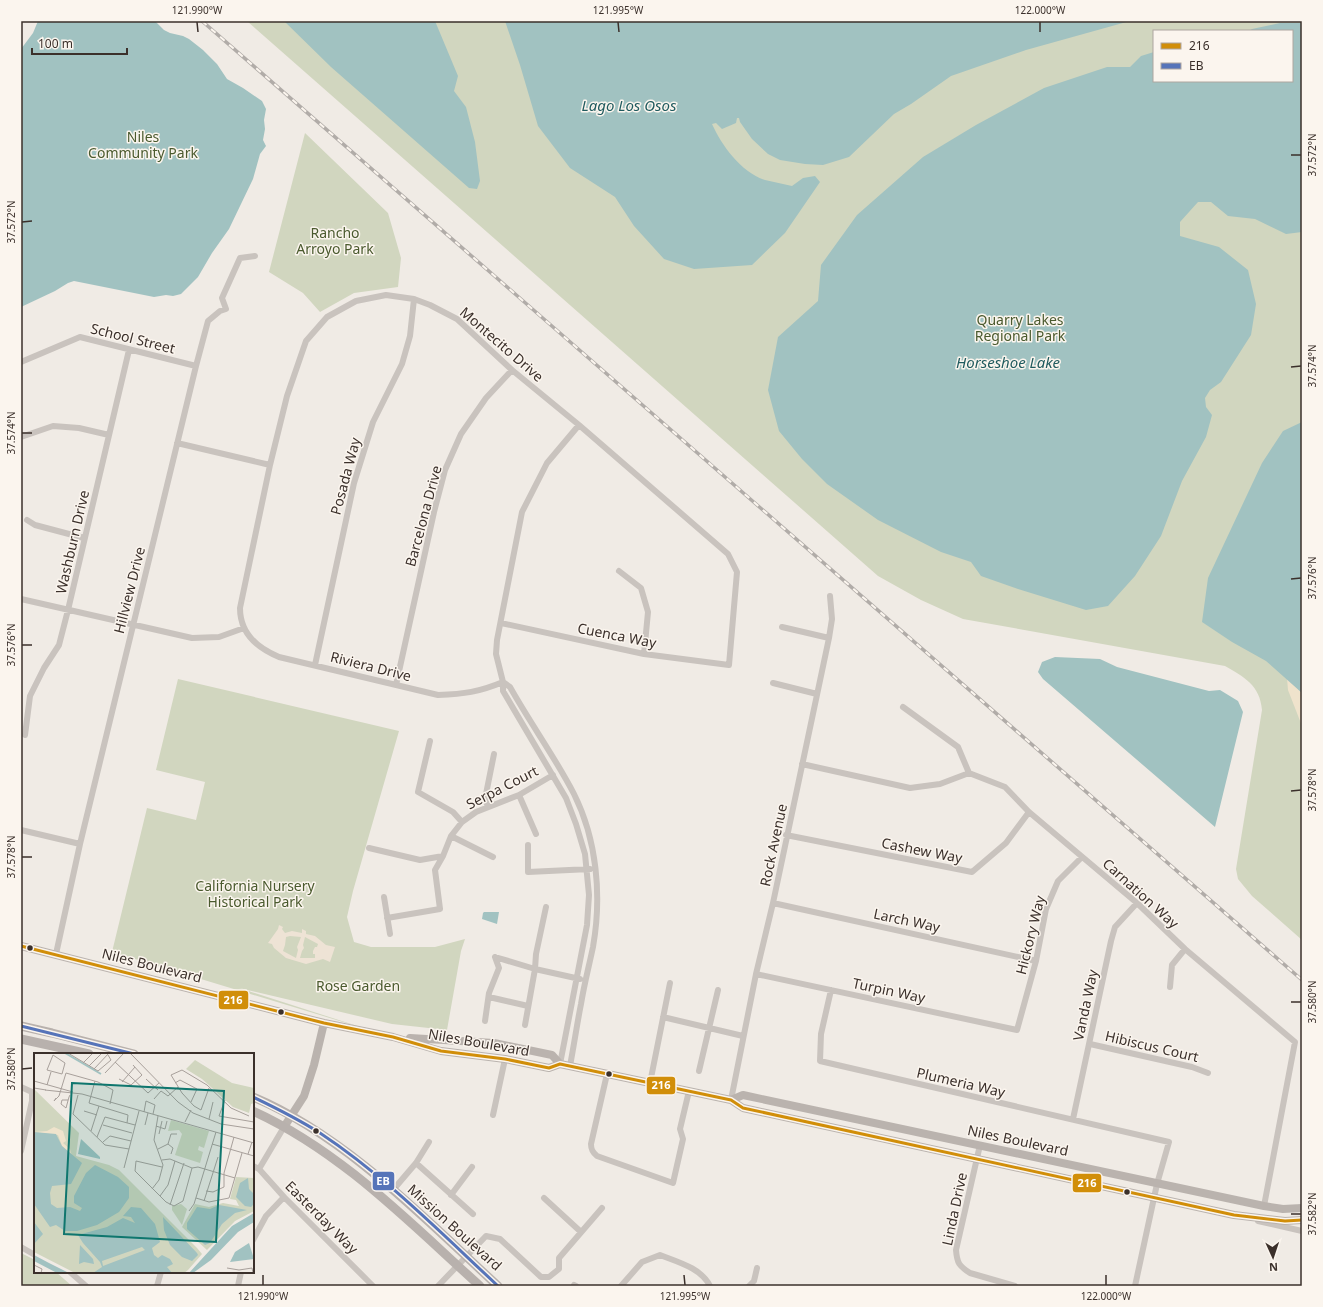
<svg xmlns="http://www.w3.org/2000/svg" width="1323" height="1307" font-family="'Noto Sans',sans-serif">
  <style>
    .green { fill: #d1d6bf; fill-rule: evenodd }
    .sand { fill: #efe3cc }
    .plaza { fill: #eee3d5; fill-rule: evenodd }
    .water { fill: #a1c2c1 }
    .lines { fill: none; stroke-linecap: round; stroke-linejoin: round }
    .street { stroke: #c9c3be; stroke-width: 6 }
    .secondary { stroke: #bab3ae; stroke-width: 8 }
    .primary { stroke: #b8b1ad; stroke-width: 9 }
    .rail-casing { stroke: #b1aca8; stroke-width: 3.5 }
    .rail { stroke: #fbf5ee; stroke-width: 2; stroke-dasharray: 6; stroke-linecap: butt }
    .bus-1-casing { stroke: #fbf5ee; stroke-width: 6 }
    .bus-2-casing { stroke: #fbf5ee; stroke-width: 6 }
    .bus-1 { stroke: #d18e09; stroke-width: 3 }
    .bus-2 { stroke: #5674b9; stroke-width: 3 }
    .ticks { fill: none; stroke: #3b302b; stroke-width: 1.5 }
    .bus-dot { fill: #3b302b; stroke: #fbf5ee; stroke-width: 1.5 }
    .labels { text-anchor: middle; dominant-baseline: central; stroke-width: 3; stroke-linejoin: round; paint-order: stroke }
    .park-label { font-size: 14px; fill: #4a5a2e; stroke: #fbf5ee }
    .street-label { font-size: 14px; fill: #3b302b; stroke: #fbf5ee }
    .water-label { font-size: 15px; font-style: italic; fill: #1f5a5e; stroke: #fbf5ee }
    .inset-river { fill: none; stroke: #a1c2c1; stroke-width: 2 }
    .inset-road { fill: none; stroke: #a8a09b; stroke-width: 1 }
    .view { fill: #0f766e; fill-opacity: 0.15; stroke: #0f766e; stroke-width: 2 }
    .inset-edge { fill: none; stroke: #3b302b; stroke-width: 2 }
    .line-badge { stroke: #fbf5ee; stroke-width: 1.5 }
    .badge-label { font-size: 11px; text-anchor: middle; font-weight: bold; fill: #fff }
    .neatline { fill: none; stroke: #3b302b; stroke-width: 1.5 }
    .ticks-label { font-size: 10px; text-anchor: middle; fill: #3b302b }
  </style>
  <rect width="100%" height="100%" fill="#f0ebe5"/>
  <path class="green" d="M247 21H1302V940L1252 896 1238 879 1236 869 1262 710C1260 685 1244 677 1225 666L963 619 921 600 878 576ZM1154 31H1292V81H1154Z
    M305 133 388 213 401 258 398 287 354 293 320 312 303 293 269 272Z
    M178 679 399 731 353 891 347 917 354 942 371 947H435L465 939 461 951 447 1030 392 1024 239 988 376 1032 112 952 147 808 196 820 205 782 156 770Z
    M21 1253 35 1260V1272H56L72 1286H21Z"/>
  <path class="sand" d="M1287 678 1302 693V726L1288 690Z"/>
  <path class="plaza" d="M279 925 283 927 282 929 285 933 292 931 302 933V929L306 931V934L315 936 326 945 335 947 330 962 323 959 306 964 286 958 274 948 272 944 268 943 278 929ZM290 936 301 937 297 947 298 950 296 958 283 951 285 945 286 937ZM305 937 318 944 317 947H315L313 951V954H315V958H300L302 951 304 948 303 945Z"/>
  <path class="water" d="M38 21H155L164 30 170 33 183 36 189 39 203 50 217 64 227 79 243 88 262 101 266 109 264 120 265 129 263 140 266 146 260 154 253 179 229 229 212 253 198 277 181 294 173 296 166 295 154 297 74 281 68 283 55 291 21 307V49L33 33Z
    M284 21H435L458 76 454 91 466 107 475 142 480 181 477 189 469 188 331 67Z
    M505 21H1130L1026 50 951 76 911 104 894 114 849 157 823 165 805 164 780 160 768 154 752 139 740 122 739 118H737L736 123 722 129 716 123 712 124C722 146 741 172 765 180 774 182 783 184 792 186L803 178 815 176 820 182 785 233 752 265 694 269 664 259 634 226 615 197 570 168 538 126 520 65Z
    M1280 23H1302V232L1286 234 1255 219 1228 216 1211 202H1198L1180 222V236L1219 247 1248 270 1256 304 1251 335 1221 382 1210 390 1205 398 1206 407 1212 415 1206 437 1182 481 1161 536 1135 576 1108 606 1086 610 1018 589 981 576 971 562 941 552 878 520 827 484 802 459 779 431 768 390 778 337 818 301 821 265 857 215 923 157 976 125 1044 88 1107 67H1130L1141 56 1154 52V81H1292V31H1249L1252 29Z
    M1302 422V693L1266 661 1232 642 1202 622 1208 578 1262 463 1283 431Z
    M1055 657 1100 659 1117 667 1209 691 1220 690 1238 701 1243 712 1215 827 1043 679 1038 672 1042 662Z
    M484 912H499L497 924 482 919 483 913Z"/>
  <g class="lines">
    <path class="street" d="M21 362 80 337 196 366
      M21 437 53 426 79 428 109 435
      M177 443 270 465
      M27 520 35 525 84 538
      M619 571 641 588 648 612 644 654
      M21 599 192 638 219 637 244 628
      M501 623 644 654 729 665 737 572 728 554 579 425 512 370 457 319 430 305 414 299 386 295 356 301 327 317 306 341 287 396 270 465 240 608C240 633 257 648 279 657L438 695C464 694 479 692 503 682
      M782 627 829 638
      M315 665 354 483 373 422 402 364 410 336 414 299
      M503 682 510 687C530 723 555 757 574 794 597 840 602 896 593 947 589 966 584 985 581 1004 577 1024 574 1045 570 1066
      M773 683 817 694
      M396 685 434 512 445 470 461 434 486 398 512 370
      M903 707 958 747 969 773
      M25 735 30 696 44 668 59 645 68 610 129 350
      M430 741 418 792 453 812 462 822
      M802 764 910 788 940 784 969 773 1005 787 1029 812 1137 903 1185 949 1295 1042 1264 1206
      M519 795 536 834
      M488 807 485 799 494 754
      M21 830 80 844
      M786 835 972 872 1006 843 1029 812
      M451 836 493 857
      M528 845V872L590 869
      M369 848 420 860 443 856
      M384 897 390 934
      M773 903 1036 961
      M387 918 440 909 435 870 443 856 451 836 462 822 476 812 519 795 553 775
      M56 954 80 844 196 366 208 321 220 311 226 309 222 298 240 258 255 256
      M495 957 535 969 580 979
      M756 974 1017 1030 1036 961 1046 909 1058 881 1082 857
      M1170 987 1172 965 1185 949
      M831 990 821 1034 820 1061 1169 1142 1157 1184 1135 1286
      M489 997 528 1006
      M663 1017 743 1036
      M485 1021 489 993 499 968 495 957
      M525 1025 535 969 536 954 546 907
      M1090 1044 1192 1067 1208 1073
      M560 1064 587 925 589 895 585 854 576 824 566 798 503 691V682L496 654 497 640 522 512 547 463 579 425
      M699 1071 718 990
      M607 1074 591 1144C591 1149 592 1152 597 1156L673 1183 683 1139 680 1129 689 1091
      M650 1083 670 983
      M21 1087 32 1092V1101L21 1151
      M731 1100 756 974 773 903 829 638 832 619 830 596
      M493 1115 505 1059
      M1073 1119 1111 941 1115 927 1137 903
      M980 1145 956 1250C957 1263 959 1266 970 1273L1015 1286
      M416 1163 473 1214
      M253 1166 259 1169 284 1197 373 1286
      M259 1169 284 1127
      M393 1190 416 1163 429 1142
      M451 1195 472 1167
      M544 1198 581 1232
      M1258 1221 1302 1231
      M253 1240 266 1216 284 1197
      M21 1247 35 1255
      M70 1272 86 1286
      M574 1285 576 1286
      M157 1286 161 1272
      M238 1286 241 1272
      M438 1286 486 1236 500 1239 541 1277H549L559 1269V1258L602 1208
      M621 1286 642 1262 660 1255C678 1262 701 1268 710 1286
      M749 1286 754 1281 757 1268"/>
    <path class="secondary" d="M21 946 324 1023 393 1037 441 1051 505 1059 549 1068 560 1064 731 1100 743 1108 1234 1215 1285 1221 1302 1220
      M410 1038 494 1043 552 1055 560 1064
      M731 1100 743 1095 1264 1206 1283 1209 1302 1208
      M284 1127 304 1096 314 1065 324 1023"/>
    <path class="primary" d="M21 1026 52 1033 134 1054
      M21 1039 89 1054
      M253 1097C346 1136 425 1219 498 1286
      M253 1111C341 1151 409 1222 480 1286"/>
    <defs>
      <path id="rail" d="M202 21 1302 980"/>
    </defs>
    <use href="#rail" class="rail-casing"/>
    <use href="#rail" class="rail"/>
    <defs>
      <path id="bus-1" d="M21 946 324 1023 393 1037 441 1051 505 1059 549 1068 560 1064 731 1100 743 1108 1234 1215 1285 1221 1302 1220"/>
      <path id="bus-2" d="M21 1026 134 1054
        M253 1097C276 1108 298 1119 320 1133 385 1176 441 1233 498 1286"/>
    </defs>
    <use href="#bus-1" class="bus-1-casing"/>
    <use href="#bus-2" class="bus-2-casing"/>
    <use href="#bus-1" class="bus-1"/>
    <use href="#bus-2" class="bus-2"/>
  </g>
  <path class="ticks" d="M197 22 198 32M618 22 619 32M1040 22V32M1291 155H1301M22 222 32 221M1291 367 1301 366M22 433H32M1291 579 1301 578M22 645H32M1291 791 1301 790M22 857H32M1291 1002H1301M22 1069 32 1068M1291 1214H1301M263 1275V1285M684 1275 685 1285M1106 1275V1285"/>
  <g class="bus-dot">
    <circle cx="30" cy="948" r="3.5"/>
    <circle cx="281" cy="1012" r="3.5"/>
    <circle cx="609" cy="1074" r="3.5"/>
    <circle cx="316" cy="1131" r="3.5"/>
    <circle cx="1127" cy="1192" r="3.5"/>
  </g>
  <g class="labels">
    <g class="park-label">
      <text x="143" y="136">Niles<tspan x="143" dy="16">Community Park</tspan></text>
      <text x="335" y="232">Rancho<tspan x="335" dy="16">Arroyo Park</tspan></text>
      <text x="1020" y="319">Quarry Lakes<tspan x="1020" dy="16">Regional Park</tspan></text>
      <text x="255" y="885">California Nursery<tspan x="255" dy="16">Historical Park</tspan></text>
      <text x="358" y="985">Rose Garden</text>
    </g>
    <g class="street-label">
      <text transform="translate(133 338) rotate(14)">School Street</text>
      <text transform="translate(502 344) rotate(41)">Montecito Drive</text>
      <text transform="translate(345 476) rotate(-75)">Posada Way</text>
      <text transform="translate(423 516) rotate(-75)">Barcelona Drive</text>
      <text transform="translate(72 542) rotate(-77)">Washburn Drive</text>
      <text transform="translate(129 590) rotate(-76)">Hillview Drive</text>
      <text transform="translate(617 635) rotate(11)">Cuenca Way</text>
      <text transform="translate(371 666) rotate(14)">Riviera Drive</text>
      <text transform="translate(502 787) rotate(-27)">Serpa Court</text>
      <text transform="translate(773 845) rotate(-78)">Rock Avenue</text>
      <text transform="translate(922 850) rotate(11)">Cashew Way</text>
      <text transform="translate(1141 893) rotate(42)">Carnation Way</text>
      <text transform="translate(907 920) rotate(12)">Larch Way</text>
      <text transform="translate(1030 935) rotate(-76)">Hickory Way</text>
      <text transform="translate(152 965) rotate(14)">Niles Boulevard</text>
      <text transform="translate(889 990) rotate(12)">Turpin Way</text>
      <text transform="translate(1085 1005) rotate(-78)">Vanda Way</text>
      <text transform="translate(479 1042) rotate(10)">Niles Boulevard</text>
      <text transform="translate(1152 1046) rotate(13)">Hibiscus Court</text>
      <text transform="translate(961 1082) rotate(13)">Plumeria Way</text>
      <text transform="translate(1018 1140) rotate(12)">Niles Boulevard</text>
      <text transform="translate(954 1209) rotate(-78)">Linda Drive</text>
      <text transform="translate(322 1217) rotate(45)">Easterday Way</text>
      <text transform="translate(455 1227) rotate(42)">Mission Boulevard</text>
    </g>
    <g class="water-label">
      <text x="629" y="105">Lago Los Osos</text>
      <text x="1008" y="362">Horseshoe Lake</text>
    </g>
  </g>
  <g transform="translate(34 1053)">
    <rect width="220" height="220" fill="#f0ebe5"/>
    <path d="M161 7 198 30 220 35V50L217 51 215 60 199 54 168 26 152 16ZM0 36 45 80 42 103 75 112 85 117 163 195 168 201 154 217 150 220H41L0 199ZM137 67 175 78 170 95 165 93 164 97 169 99 166 110 141 102 148 81 145 77 134 78ZM202 124 220 125V158L201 168 173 197 148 174 161 151 175 154 189 150 205 153 202 147 196 146ZM147 151 153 156 148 172 138 157V153Z" fill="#d1d6bf"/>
    <path d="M20 74 29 78 32 88 29 90 36 96 38 103 28 93 24 82 0 79 13 78Z" fill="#efe3cc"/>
    <path d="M0 79 22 81 28 93 48 110 37 131 18 133 16 140 17 151 23 155 36 154 46 158 48 155 40 150V143L52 120 61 112 84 124 95 134V145L85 159 63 172 43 178H31L22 172 16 174 0 151ZM47 86 66 104V106L44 101ZM214 125 215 136 220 141V151L217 154 211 153 202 144 206 130ZM185 152 213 157 201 160 188 171 176 190 171 192 153 176V170L163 154 176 156ZM97 154 107 155 121 171 126 189 118 195 120 202 124 205 128 202 136 206 139 211 133 214 138 220H59L68 214 66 209 49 190 44 182 73 174 89 165 101 170 97 164 89 163ZM108 194 111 197 69 213 68 208ZM220 160V169L204 179 177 207 159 220H155L198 173ZM129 164 163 200 164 202 158 208 148 204 136 192 130 177ZM0 169 9 181 0 191ZM215 190 220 206 196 209 201 199ZM46 192 59 206 60 211 50 209 45 211ZM0 202 15 210 35 220H23L0 208Z" fill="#a1c2c1" fill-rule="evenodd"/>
    <path class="inset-river" d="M31 0 67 21"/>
    <path class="inset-road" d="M34 0 64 18 77 7 74 2M96 0 144 49 159 60 187 71 220 76M19 2 31 10 28 21 13 17ZM81 9 114 40 125 30M49 10 59 0M55 13 67 1M60 16 75 0M71 20 90 0M85 26 97 32 108 22 99 12M112 26 124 37M0 28 39 39M61 28 55 50 94 62 93 70M88 29 101 14M141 30 146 27 163 36 157 49M13 32 17 19M0 35 12 37M175 35 167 57 160 53 148 40 137 22 148 17 173 32 197 55 215 63M11 37 48 41 220 90M44 42 39 61 71 92 95 96M22 45 20 48 25 43 32 20 64 29 79 37 76 51M120 46 127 38 134 43 144 34M34 47H28L27 51 32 55 35 44 36 42M191 47 185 63 220 69M50 58 63 62M110 59 112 48 121 52 119 61M175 66 179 49M151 69 157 57M69 72 98 80M111 72 114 60M122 73 131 76 133 68M57 78 65 53M125 81 128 68M63 84 71 64 101 72M69 89 76 83 97 88M134 91 139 95 137 101M178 91 220 103M124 96 134 91 137 81H143M214 101 218 89M128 107 136 106 158 115M128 114 102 108 101 118 132 149 140 153 149 148 158 115M90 115 105 58M158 115 164 114 201 125M118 136 125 127 129 112 120 87 124 63M172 138 179 139 190 134V120L200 84M126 143 134 132 141 108M162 145 175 149 195 145 208 100M170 148 184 104M136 152 150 110M155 158 160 151 182 79M0 212 8 216 7 220M193 215 205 217 218 215 219 220"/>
    <path class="view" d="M38 30 190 38 182 189 30 181Z"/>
    <rect width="220" height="220" class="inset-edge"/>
  </g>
  <g class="line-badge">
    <rect x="218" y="990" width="31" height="20" rx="4" fill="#d18e09"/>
    <rect x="646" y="1076" width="30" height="19" rx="4" fill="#d18e09"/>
    <rect x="372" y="1171" width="23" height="20" rx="4" fill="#5674b9"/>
    <rect x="1072" y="1173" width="30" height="20" rx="4" fill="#d18e09"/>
  </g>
  <g class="badge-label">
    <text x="233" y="1004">216</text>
    <text x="661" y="1089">216</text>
    <text x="383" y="1185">EB</text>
    <text x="1087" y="1187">216</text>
  </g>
  <rect width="1323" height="1307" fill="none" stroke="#fbf5ee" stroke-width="44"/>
  <rect x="1153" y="30" width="140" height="52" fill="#fbf5ee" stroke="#aea6a0"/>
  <rect x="1161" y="43" width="20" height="6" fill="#d18e09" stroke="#aea6a0"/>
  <text x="1189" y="50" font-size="12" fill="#3b302b">216</text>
  <rect x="1161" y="63" width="20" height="6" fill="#5674b9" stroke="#aea6a0"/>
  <text x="1189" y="70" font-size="12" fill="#3b302b">EB</text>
  <g transform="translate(1273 1257) rotate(177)" stroke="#fbf5ee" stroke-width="3" paint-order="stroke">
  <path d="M0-3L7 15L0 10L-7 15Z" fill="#3b302b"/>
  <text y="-6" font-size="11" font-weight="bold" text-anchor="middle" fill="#3b302b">N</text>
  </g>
  <path d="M32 48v6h95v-6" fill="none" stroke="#3b302b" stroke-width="2"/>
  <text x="38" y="48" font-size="12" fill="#3b302b" stroke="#fbf5ee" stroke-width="3" paint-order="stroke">100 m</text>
  <rect x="22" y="22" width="1279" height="1263" class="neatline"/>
  <g class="ticks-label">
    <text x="197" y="14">121.990°W</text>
    <text x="618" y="14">121.995°W</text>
    <text x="1040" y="14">122.000°W</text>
    <text transform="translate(1312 155) rotate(-90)" y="4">37.572°N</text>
    <text transform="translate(11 222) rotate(-90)" y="4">37.572°N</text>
    <text transform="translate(1312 366) rotate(-90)" y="4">37.574°N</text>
    <text transform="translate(11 433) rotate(-90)" y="4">37.574°N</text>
    <text transform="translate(1312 578) rotate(-90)" y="4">37.576°N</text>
    <text transform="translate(11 645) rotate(-90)" y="4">37.576°N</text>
    <text transform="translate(1312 790) rotate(-90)" y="4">37.578°N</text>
    <text transform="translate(11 857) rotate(-90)" y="4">37.578°N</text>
    <text transform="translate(1312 1002) rotate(-90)" y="4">37.580°N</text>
    <text transform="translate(11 1069) rotate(-90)" y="4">37.580°N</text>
    <text transform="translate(1312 1214) rotate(-90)" y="4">37.582°N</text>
    <text x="263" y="1300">121.990°W</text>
    <text x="685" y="1300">121.995°W</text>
    <text x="1106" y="1300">122.000°W</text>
  </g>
</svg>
